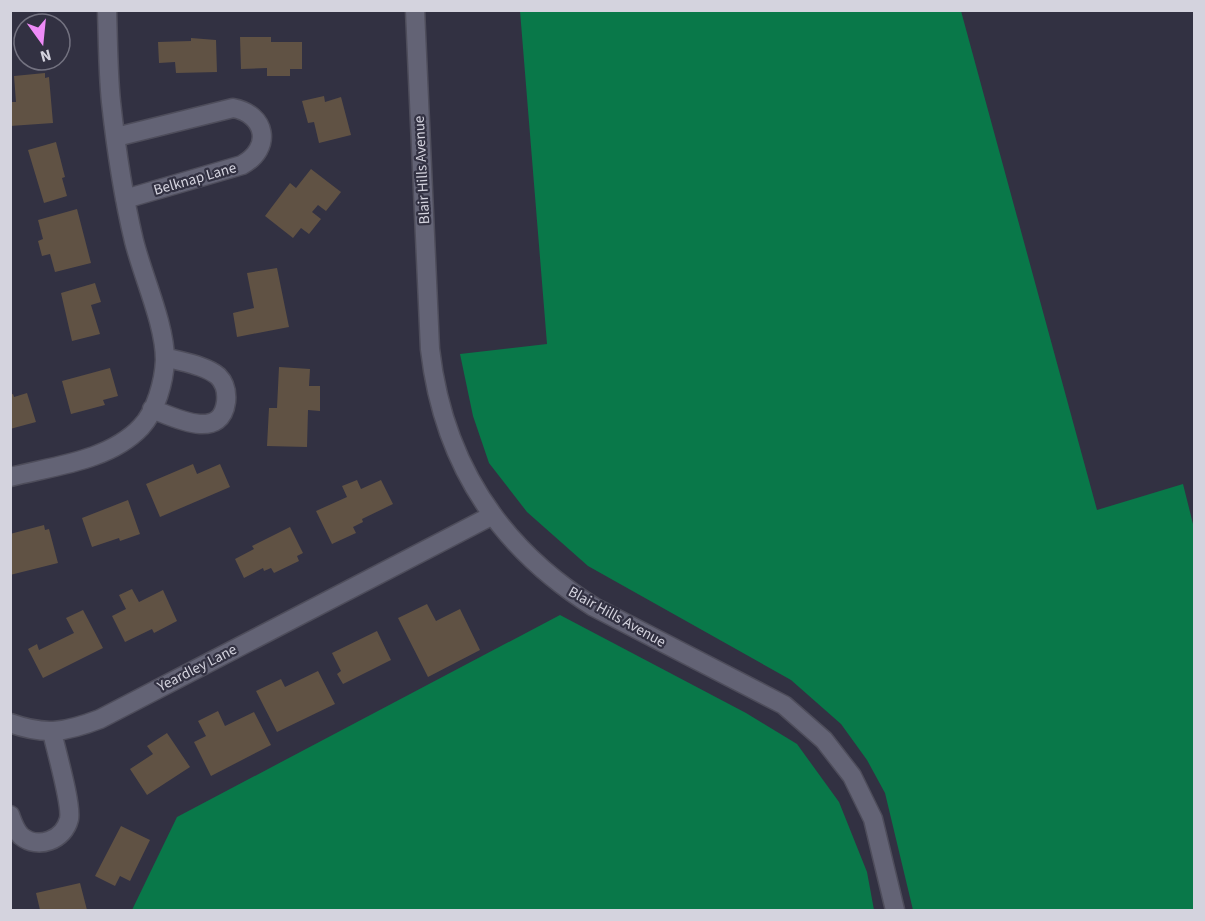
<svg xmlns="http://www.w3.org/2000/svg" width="1205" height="921" font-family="'Source Sans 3',sans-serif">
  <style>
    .forest { fill: #097849 }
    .building { fill: #605244 }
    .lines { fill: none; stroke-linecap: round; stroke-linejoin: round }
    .minor-casing { stroke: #4e4d5b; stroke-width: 21 }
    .minor { stroke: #636375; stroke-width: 18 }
    .labels { text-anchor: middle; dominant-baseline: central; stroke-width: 4.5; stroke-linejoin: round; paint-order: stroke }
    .street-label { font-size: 15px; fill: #d4d3de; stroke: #323142 }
  </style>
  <rect width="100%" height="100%" fill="#323142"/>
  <path class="forest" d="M520 11H961L1097 510 1183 484 1194 528V910H913L885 793 867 760 841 724 791 680 588 566 527 512 489 463 473 416 460 354 547 344Z
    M560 615 746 713 797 744 839 802 867 872 874 910H132L177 817Z"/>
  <path class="building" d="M240 37H271V42H302V69H290V76H267V68L241 69Z
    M191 38 216 40 217 72 176 73 175 62 159 63 158 42 191 41Z
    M45 73V78L49 77 53 123 10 126 11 102H16L14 76Z
    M324 96 325 102 341 97 351 135 319 143 314 122 308 123 302 101Z
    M56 142 65 177 62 178 67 196 44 203 28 150Z
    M311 169 341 192 326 211 318 205 312 212 321 219 309 234 301 228 293 238 265 216 290 183 296 188Z
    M77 209 91 263 55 272 50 254 42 256 38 241 43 239 38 220Z
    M277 268 289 327 237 337 233 313 254 308 247 273Z
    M95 283 101 302 91 305 100 334 72 341 61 293Z
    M279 367 310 369 309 386H320V411L308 410 307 447 267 446 269 408H277Z
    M110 368 118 396 103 400 105 405 71 414 62 381Z
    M27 393 36 422 10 429V395L13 394 14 397Z
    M193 464 197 474 220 464 230 487 160 517 146 484Z
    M357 480 361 489 381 480 393 504 362 519 363 522 353 527 356 533 332 544 316 511 347 497 342 486Z
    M128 500 140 534 120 541 119 538 92 547 82 518Z
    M44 525 45 530 49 529 58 563 10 575V534Z
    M290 527 303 553 297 556 299 561 274 573 271 568 264 571 263 568 244 578 235 559 254 549 252 546Z
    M132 589 139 602 163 590 177 621 154 633 152 629 125 642 112 616 126 609 119 595Z
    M427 604 436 621 460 609 480 650 428 677 398 618Z
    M83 610 103 648 43 678 28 649 37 644 39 650 74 633 66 618Z
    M377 631 391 660 343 684 337 674 341 671 332 653Z
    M318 671 335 704 277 732 256 691 281 679 285 687Z
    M218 711 225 726 254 712 271 745 211 776 194 742 206 736 198 721Z
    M167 733 190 767 147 795 130 769 153 754 147 746Z
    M121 826 150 840 130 881 120 876 115 886 95 876Z
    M80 883 87 910H40L36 893Z"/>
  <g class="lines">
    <defs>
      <path id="minor" d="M415 10 430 349C443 462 498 547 594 607L784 705 824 740 852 776 873 819 895 910
        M116 137 233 108C266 114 273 148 242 165L125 199
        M152 409C173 417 221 442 226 402 227 393 225 383 218 376 205 365 181 362 165 357
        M10 477C53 466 109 461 141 427 156 411 164 382 165 360 165 324 143 277 134 241 123 195 116 148 111 102 108 72 108 41 107 10
        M10 723C46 736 66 732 100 719L493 515
        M10 815C13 823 15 830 21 836 38 850 64 840 69 819 72 805 56 750 52 732"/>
    </defs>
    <use href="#minor" class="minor-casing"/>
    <use href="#minor" class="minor"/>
  </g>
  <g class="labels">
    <g class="street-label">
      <text transform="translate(422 170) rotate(-93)">Blair Hills Avenue</text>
      <text transform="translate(195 179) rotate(-16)">Belknap Lane</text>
      <text transform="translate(617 617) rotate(29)">Blair Hills Avenue</text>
      <text transform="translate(197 668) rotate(-27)">Yeardley Lane</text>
    </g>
  </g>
  <rect width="1205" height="921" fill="none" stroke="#d4d3de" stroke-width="24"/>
  <g transform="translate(42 42) rotate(165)"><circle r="28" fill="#323142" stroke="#737280" stroke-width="1.5"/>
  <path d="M0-4.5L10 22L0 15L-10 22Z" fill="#ee8bf7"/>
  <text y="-9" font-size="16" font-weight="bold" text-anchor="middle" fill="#d4d3de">N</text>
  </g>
</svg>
